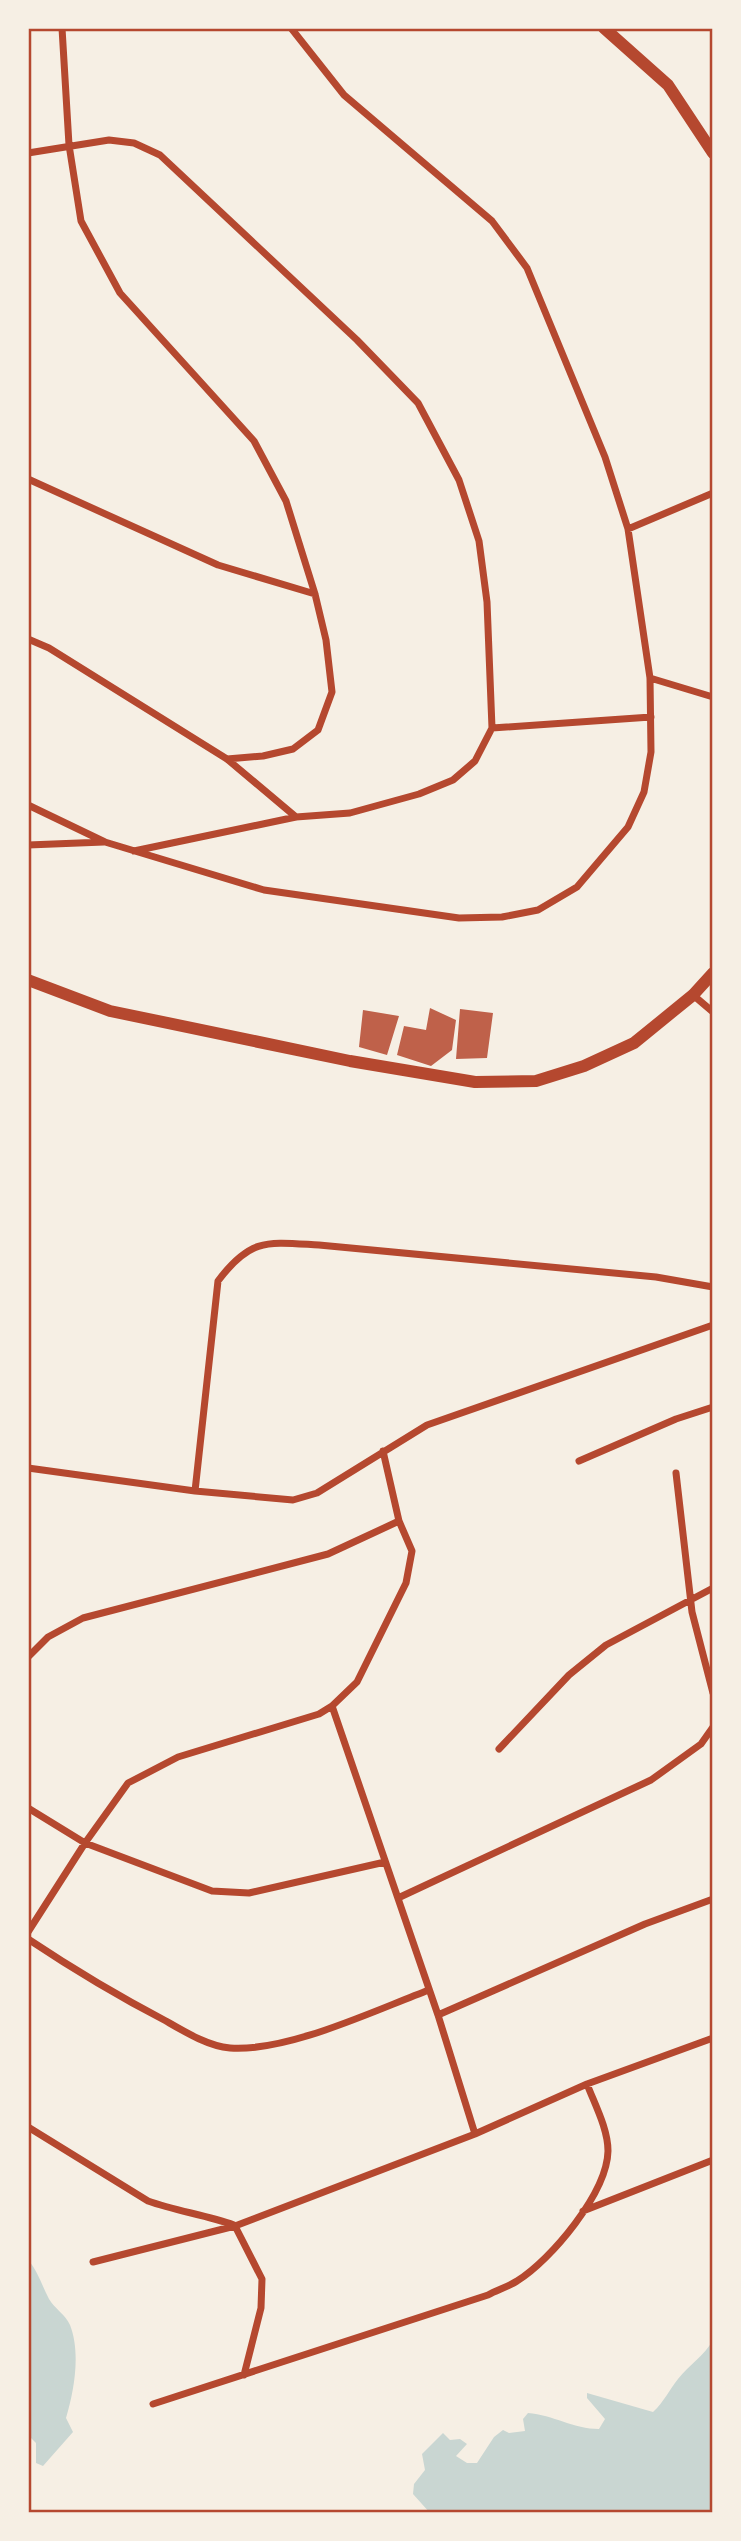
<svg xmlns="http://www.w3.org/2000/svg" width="741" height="2541" font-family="'PT Serif',serif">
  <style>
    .water { fill: #c9d6d2 }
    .building { fill: #bf614a }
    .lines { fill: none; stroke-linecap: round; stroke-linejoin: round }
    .minor { stroke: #b5482f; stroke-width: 7 }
    .tertiary { stroke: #b5482f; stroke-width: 12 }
    .neatline { fill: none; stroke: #b5482f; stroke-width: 2.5 }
  </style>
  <rect width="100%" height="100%" fill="#f6efe4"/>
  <path class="water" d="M28 2260C38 2271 42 2286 49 2299 54 2308 66 2315 70 2325 81 2353 74 2391 66 2418L73 2432 43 2466 36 2463V2443L28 2435Z
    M713 2340V2513H430L413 2494 414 2484 425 2470 422 2454 443 2433 450 2440 460 2439 467 2444 456 2456 467 2463H477L494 2437 503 2430 509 2433 525 2431 523 2419 528 2413C553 2415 574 2429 599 2429L605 2419 587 2398V2393L653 2412C664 2402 669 2390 678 2379 689 2365 704 2356 713 2340Z"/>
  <path class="building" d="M430 1008 456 1020 452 1050 431 1066 397 1055 404 1026 426 1030Z
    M460 1009 493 1013 487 1058 456 1059Z
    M363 1010 399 1016 387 1055 359 1047Z"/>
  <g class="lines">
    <path class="minor" d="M62 28 69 145 81 221 120 293 254 441 286 501 315 594 326 640 332 692 318 730 293 749 263 756 227 759
      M28 153 109 140 134 143 160 155 357 340 418 403 459 480 479 541 487 602 492 728 475 761 453 780 419 794 350 813 296 817 134 851
      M28 479 218 565 315 594
      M628 529 713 493
      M28 639 49 648 227 759 296 817
      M650 678 713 697
      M492 728 651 717
      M28 805 105 842 264 890 459 918 502 917 538 910 577 887 628 827 644 792 651 752 650 678 628 529 605 457 527 268 492 221 344 95 291 28
      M28 845 104 842
      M693 995 713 1012
      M579 1461 676 1419 713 1407
      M28 1468 195 1491 293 1500 317 1493 427 1425 713 1325
      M676 1473 692 1612 713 1693
      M195 1491 218 1281C251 1237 268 1242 319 1245L656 1277 713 1287
      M28 1657 48 1637 83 1618 328 1554 399 1521
      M332 1706 438 2015 475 2134
      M499 1749 569 1675 606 1645 713 1588
      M28 1808 85 1843 212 1891 249 1893 385 1862
      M398 1898 651 1780 701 1744 713 1727
      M28 1932 85 1843 128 1783 178 1757 319 1714 332 1706 357 1682 406 1583 412 1551 399 1521 383 1451
      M28 1939C73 1969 118 1996 166 2021 185 2032 208 2046 230 2048 288 2052 373 2011 429 1990
      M438 2015 645 1924 713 1899
      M28 2127 148 2201C176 2211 206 2215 234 2225
      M583 2211 713 2160
      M235 2226 262 2279 261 2308 244 2375
      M93 2262 235 2226 475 2134 587 2084 713 2038
      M153 2404 488 2295C497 2290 508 2287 517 2281 551 2260 607 2193 608 2151 608 2129 595 2105 587 2084"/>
    <path class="tertiary" d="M604 28 668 85 713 153
      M28 980 110 1011 350 1061 475 1082 536 1081 584 1066 634 1043 693 995 713 973"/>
  </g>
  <rect width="741" height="2541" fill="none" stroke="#f6efe4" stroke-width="60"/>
  <rect x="30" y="30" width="681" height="2481" class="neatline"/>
</svg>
